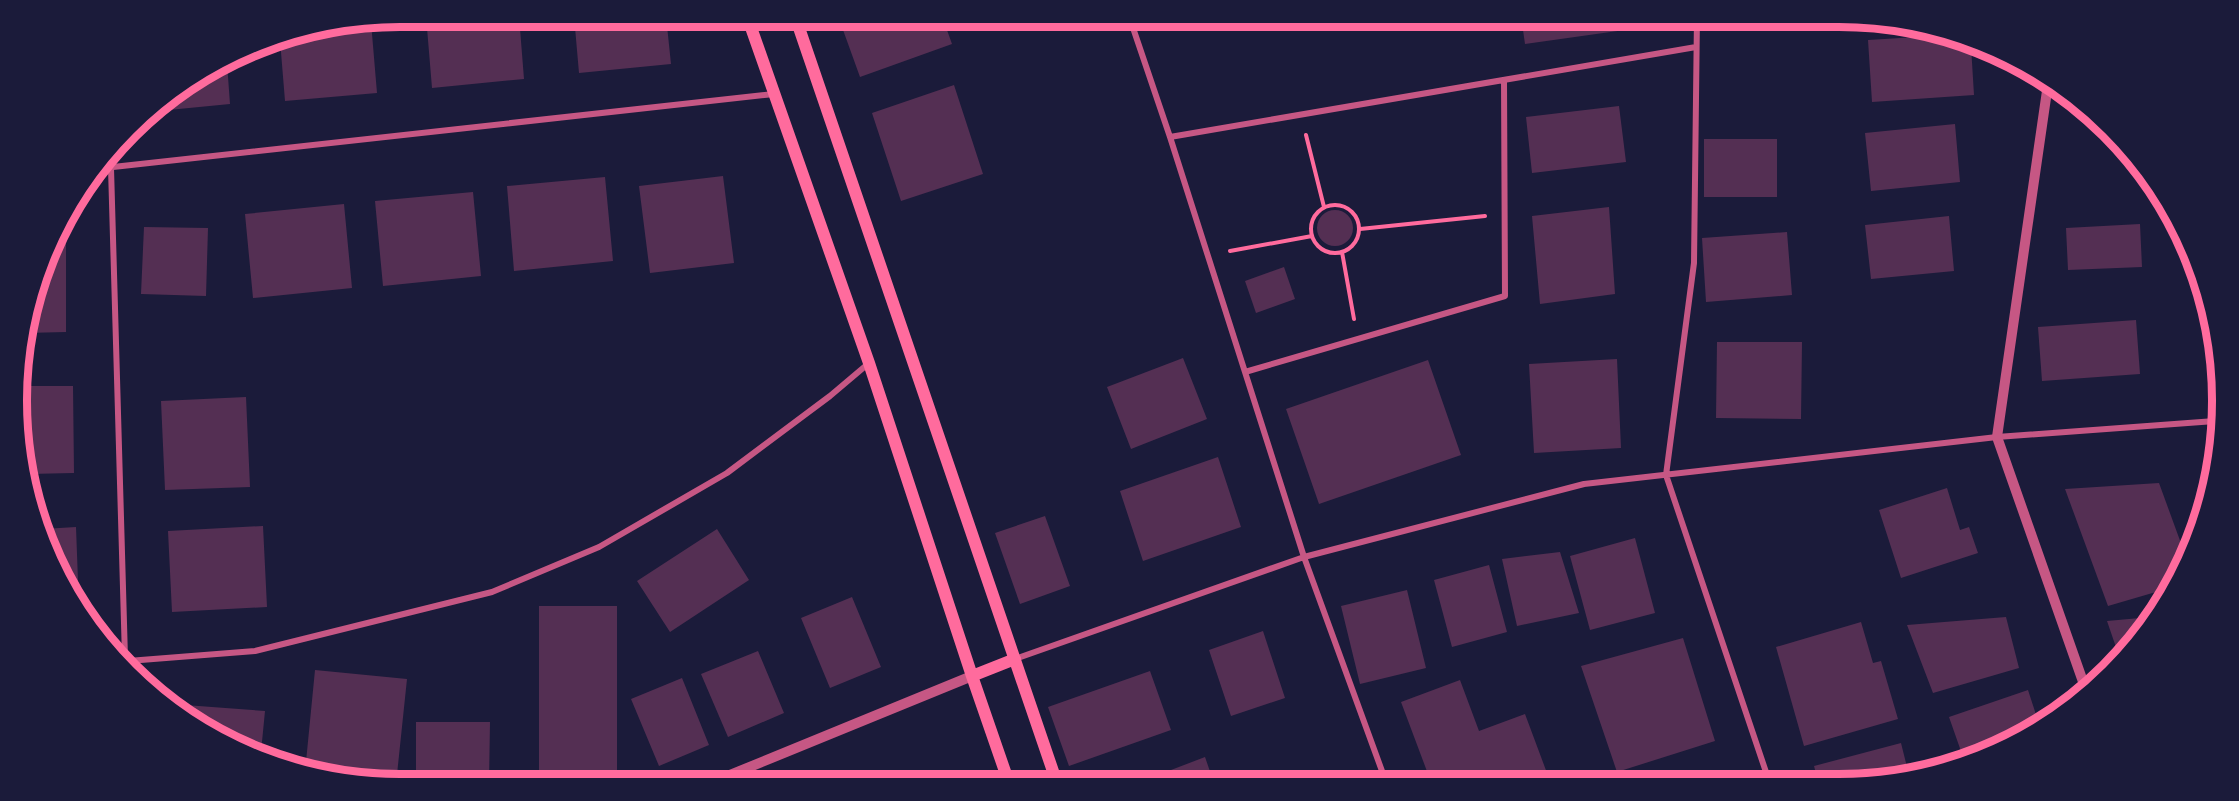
<svg xmlns="http://www.w3.org/2000/svg" width="2239" height="801" font-family="'Roboto Serif',serif">
  <style>
    .building { fill: #542f53 }
    .lines { fill: none; stroke-linecap: round; stroke-linejoin: round }
    .path { stroke: #ff6b9d; stroke-width: 4 }
    .minor { stroke: #c65784; stroke-width: 6 }
    .tertiary { stroke: #c65784; stroke-width: 10 }
    .secondary { stroke: #ff6b9d; stroke-width: 12 }
    .rim { fill: none; stroke: #ff6b9d; stroke-width: 8 }
  </style>
  <rect width="100%" height="100%" fill="#1b1b3a"/>
  <path class="building" d="M426 16H519L524 79 432 88Z
    M574 16H666L671 64 579 73Z
    M838 16H942L952 44 860 77Z
    M1521 16H1644L1646 27 1525 44Z
    M371 22 377 93 285 101 280 40Z
    M1949 35 1971 46 1974 95 1872 102 1868 40Z
    M227 63 230 104 148 112Z
    M954 85 983 174 901 201 872 113Z
    M1619 106 1626 162 1532 173 1526 117Z
    M1955 124 1960 182 1871 191 1865 133Z
    M1704 139H1777V197H1704Z
    M723 176 734 263 650 273 639 186Z
    M605 177 613 261 514 271 507 186Z
    M473 192 481 276 383 286 375 201Z
    M344 204 352 288 253 298 245 214Z
    M1609 207 1615 294 1540 304 1532 216Z
    M1317 228a18 18 0 1 1 36 0a18 18 0 1 1-36 0Z
    M1949 216 1954 271 1871 279 1865 225Z
    M2140 224 2142 267 2068 270 2066 228Z
    M144 227 208 228 206 296 141 294Z
    M1787 232 1792 295 1706 302 1702 238Z
    M52 244H66V332L25 333Z
    M1284 267 1295 299 1256 313 1245 281Z
    M2136 320 2140 374 2042 381 2038 327Z
    M1717 342H1802L1801 419 1716 418Z
    M1183 358 1207 419 1131 449 1107 387Z
    M1617 359 1621 448 1534 453 1529 364Z
    M1428 360 1461 455 1319 504 1286 409Z
    M22 386H73L74 473 28 474Z
    M246 397 250 487 165 490 161 401Z
    M1218 457 1241 527 1143 561 1120 491Z
    M2211 480 2209 500V502L2201 481Z
    M2159 483 2186 557 2173 587 2108 606 2065 489Z
    M1947 488 1960 530 1969 527 1978 553 1901 578 1879 510Z
    M1045 516 1070 586 1020 604 995 533Z
    M263 526 267 607 172 612 168 531Z
    M76 527 79 608 43 529Z
    M717 529 749 580 670 632 637 581Z
    M1635 538 1655 613 1590 630 1570 556Z
    M1560 552 1579 613 1517 626 1502 559Z
    M1489 565 1507 632 1452 647 1434 580Z
    M1407 590 1426 668 1360 684 1341 606Z
    M852 597 881 667 830 688 801 618Z
    M539 606H617V780L539 781Z
    M2006 617 2019 668 1933 693 1907 625Z
    M2151 617 2138 633 2119 656 2107 621Z
    M1861 622 1873 663 1881 661 1898 719 1804 746 1776 647Z
    M1263 631 1285 698 1231 716 1209 650Z
    M1683 638 1715 741 1617 772 1581 666Z
    M758 651 784 713 728 737 701 674Z
    M315 670 407 679 396 784 305 772Z
    M1150 671 1171 730 1069 766 1048 707Z
    M682 678 709 745 659 766 631 699Z
    M1460 680 1479 731 1525 714 1547 773 1523 782H1431L1401 702Z
    M2028 690 2039 724 2020 737 1963 757 1949 717Z
    M185 705 265 711 261 752 278 753V761L187 720 184 717Z
    M416 722H490L489 784H416Z
    M1901 743 1909 775 1889 781H1818L1814 766Z
    M1205 757 1214 783H1137Z
    M1717 770 1721 782H1684V781Z
    M928 771 933 783H898Z"/>
  <g class="lines">
    <path class="path" d="M1306 135 1324 207
      M1311 229a24 24 0 1 1 48 0a24 24 0 1 1-48 0Z
      M1360 229 1485 216
      M1230 251 1312 236
      M1342 252 1354 319"/>
    <path class="minor" d="M1129 16 1170 137 1304 557 1386 782
      M1697 16 1694 263 1666 475 1769 781
      M1170 137 1696 47
      M104 168 774 94
      M111 168 125 658
      M1245 372 1505 296 1504 80
      M1015 659 1304 557 1584 484 1997 437 2215 421
      M128 661 255 651 492 592 599 547 727 473 830 396 869 363"/>
    <path class="tertiary" d="M2048 84 1997 437 2087 693
      M708 784 972 676"/>
    <path class="secondary" d="M747 16 869 363 972 676 1009 783
      M795 16 1057 783
      M972 676 1015 659"/>
  </g>
  <path d="M0 0H2239V801H0ZM400 27H1839A373 373 0 0 1 2212 400V401A373 373 0 0 1 1839 774H400A373 373 0 0 1 27 401V400A373 373 0 0 1 400 27Z" fill="#1b1b3a" fill-rule="evenodd"/>
  <path class="rim" d="M400 27H1839A373 373 0 0 1 2212 400V401A373 373 0 0 1 1839 774H400A373 373 0 0 1 27 401V400A373 373 0 0 1 400 27Z"/>
</svg>
